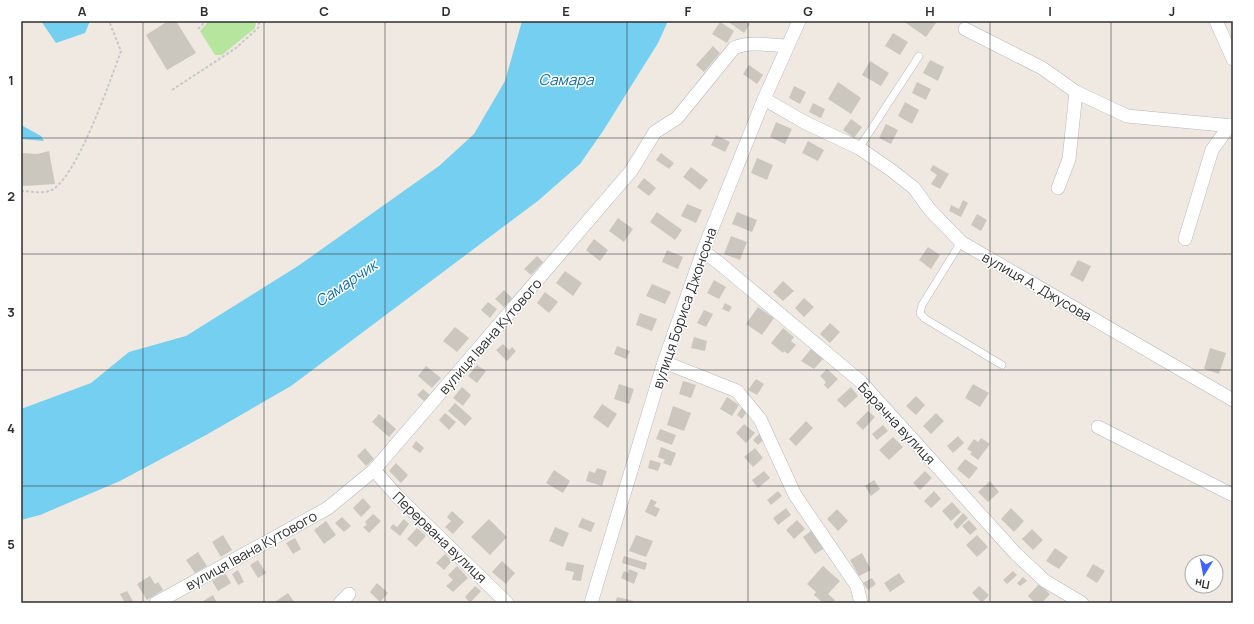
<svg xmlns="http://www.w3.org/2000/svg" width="1254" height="624" font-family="Manrope,sans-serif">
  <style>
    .green { fill: #b6e59e }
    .water { fill: #75cff0 }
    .building { fill: #cbc7bf }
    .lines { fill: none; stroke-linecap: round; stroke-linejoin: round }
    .lane-casing { stroke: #b4b7c1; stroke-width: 8 }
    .street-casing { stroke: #b4b7c1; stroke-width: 14 }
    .path { stroke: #c9c9c9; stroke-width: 2; stroke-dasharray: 3 2; stroke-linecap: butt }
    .lane { stroke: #fff; stroke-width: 7 }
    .street { stroke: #fff; stroke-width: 13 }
    .grid { fill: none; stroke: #2e2e2e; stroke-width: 1; stroke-opacity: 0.55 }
    .labels { text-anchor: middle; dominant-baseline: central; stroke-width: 3; stroke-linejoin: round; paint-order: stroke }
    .street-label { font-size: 14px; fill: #2e2e2e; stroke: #fff }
    .water-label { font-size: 15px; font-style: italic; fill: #0d6fa3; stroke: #fff }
    .neatline { fill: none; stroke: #2e2e2e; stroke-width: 1.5 }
    .grid-label { font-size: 13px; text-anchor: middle; font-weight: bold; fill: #2e2e2e }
  </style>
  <rect width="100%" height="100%" fill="#efe9e1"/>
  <path class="green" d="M209 21H256L255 28 222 55H215L200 31Z"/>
  <path class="water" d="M41 21H90L85 33 56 43Z
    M522 21H668L658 43 603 131 580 164 539 200 291 386 206 435 120 481 40 515 21 520V409L91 383 129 352 186 336 298 266 439 166 474 134 505 81Z
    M21 125 41 136 44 141 21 139Z"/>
  <path class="building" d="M168 21H176L196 53 167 70 146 35Z
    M727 21H745L750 24 744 33Z
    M903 21H933L936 23 926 37Z
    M720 22 734 31 727 43 712 34Z
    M893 33 908 42 900 55 885 46Z
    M713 46 720 53 704 72 696 65Z
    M930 60 944 67 938 81 923 73Z
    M870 61 889 73 881 86 862 75Z
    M749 65 763 75 757 84 743 74Z
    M838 82 861 98 851 114 828 99Z
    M917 82 931 89 926 100 912 93Z
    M794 86 806 92 800 104 789 98Z
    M905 102 919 110 912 124 898 116Z
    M813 103 825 109 821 118 809 112Z
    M851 119 862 127 854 138 843 130Z
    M776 122 792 129 785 144 770 137Z
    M886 124 898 130 891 144 879 138Z
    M716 135 730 142 725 152 711 145Z
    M808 141 824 150 818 161 802 153Z
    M49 151 55 184 26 186 21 185V153L37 154Z
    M661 153 674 163 669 169 656 160Z
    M757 158 773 165 767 180 751 173Z
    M933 165 949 174 940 189 931 184 937 175 930 170Z
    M691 167 708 180 700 190 683 177Z
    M644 178 656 188 649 196 637 187Z
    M963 200 968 203 961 217 949 211 951 205 959 209Z
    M687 204 702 210 696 223 681 216Z
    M657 212 682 230 675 240 650 222Z
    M737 212 757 220 752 232 732 224Z
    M977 214 987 220 981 231 971 225Z
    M618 218 633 229 624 242 609 231Z
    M731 236 747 242 740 260 724 254Z
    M594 239 608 250 600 261 586 250Z
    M928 247 940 255 931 269 919 260Z
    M667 250 683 257 678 269 662 262Z
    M537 256 543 262 531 275 524 269Z
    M1078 260 1091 266 1083 282 1070 275Z
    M565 271 582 283 573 296 556 283Z
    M714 280 726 287 719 299 707 293Z
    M783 281 794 291 783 301 773 292Z
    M652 284 671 292 665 304 646 296Z
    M504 290 512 298 504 307 495 299Z
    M545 292 558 302 549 313 537 303Z
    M804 298 814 307 804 317 795 308Z
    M488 302 497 309 490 318 481 310Z
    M725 303 732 307 729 312 722 309Z
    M758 307 774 318 762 335 746 324Z
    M704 310 713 314 706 327 697 323Z
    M640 313 657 319 652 331 636 325Z
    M830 323 840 332 830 343 820 334Z
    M455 327 469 338 457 352 443 341Z
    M783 328 794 337 791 341 796 345 788 354 784 351 783 353 771 343Z
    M694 337 707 341 705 351 691 348Z
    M503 344 509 350 512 347 516 351 507 361 496 350Z
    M617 346 630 351 626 359 614 354Z
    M1210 348 1226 353 1219 374 1204 369Z
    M811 349 823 359 814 369 801 361Z
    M477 365 486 371 477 383 468 376Z
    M426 366 441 378 432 388 418 376Z
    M827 369 838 379 828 389 824 385 826 382 820 376Z
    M756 379 764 384 757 395 748 390Z
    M683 381 696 385 691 398 679 394Z
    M619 384 634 389 629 404 614 399Z
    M973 384 989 393 980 407 965 398Z
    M462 387 471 395 463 406 453 398Z
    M851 387 858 396 845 408 837 400Z
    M423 389 431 396 425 402 417 395Z
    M916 396 925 405 916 415 906 406Z
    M727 397 739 405 732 416 720 409Z
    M455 403 472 418 465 426 448 411Z
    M602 404 617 414 608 428 593 417Z
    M673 406 691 413 684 431 667 425Z
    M743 406 748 410 742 419 737 415Z
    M868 411 875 417 863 430 856 423Z
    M445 413 456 422 449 430 439 420Z
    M936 413 944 421 931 434 923 426Z
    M379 414 396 429 389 437 372 422Z
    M806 421 813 428 796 446 789 439Z
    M744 424 755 433 746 443 736 433Z
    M883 425 888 431 877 440 872 434Z
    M660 429 676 435 672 445 656 439Z
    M760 433 765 438 758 445 753 440Z
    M958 436 964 443 953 453 947 446Z
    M893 437 903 447 889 460 879 450Z
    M981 438 990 444 978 460 970 454 972 452 967 449 974 439 978 442Z
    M416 441 424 448 420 453 412 447Z
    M661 447 676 453 671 466 663 463 665 460 658 457Z
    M365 448 374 459 366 466 357 456Z
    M755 448 763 458 753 467 744 457Z
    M965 459 978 468 969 479 957 469Z
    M650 460 661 463 658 471 648 468Z
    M396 463 408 475 401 483 389 471Z
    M597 468 607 471 602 486 586 481 589 471 595 473Z
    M554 470 570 481 563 493 546 483Z
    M764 471 770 478 758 488 752 480Z
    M925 471 932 478 920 490 913 483Z
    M874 480 880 489 871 496 865 486Z
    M990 481 999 492 988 502 978 492Z
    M778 491 782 496 771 505 767 500Z
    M934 491 941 499 931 508 924 501Z
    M363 498 371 507 361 517 353 508Z
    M651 499 657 502 654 506 660 509 656 517 645 512Z
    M952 502 961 512 951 521 942 511Z
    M786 508 791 515 778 525 773 518Z
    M1011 508 1024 521 1014 532 1001 519Z
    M837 509 848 521 838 531 827 519Z
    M452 511 464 522 453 534 445 527 451 521 447 517Z
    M963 513 968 518 957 529 953 524Z
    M373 514 381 521 369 533 363 527 367 525 365 522Z
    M342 517 351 526 344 532 335 523Z
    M582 518 595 523 591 532 578 527Z
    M404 519 409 524 400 536 390 528 393 524 397 527Z
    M489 519 507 537 490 555 471 537Z
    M797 520 805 529 794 539 786 530Z
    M969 520 977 529 970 535 962 526Z
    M326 521 336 535 324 544 314 530Z
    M555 527 569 533 563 547 549 541Z
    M417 528 426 536 416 547 407 539Z
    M1032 529 1043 540 1033 550 1022 539Z
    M812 530 825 548 815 554 803 537Z
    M223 535 232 550 221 557 212 542Z
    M636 535 653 541 646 557 629 551Z
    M977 535 988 547 977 557 966 545Z
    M295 538 301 549 293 554 286 543Z
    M1055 548 1068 557 1059 569 1046 561Z
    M198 552 207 566 195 573 186 560Z
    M862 553 871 570 859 576 850 560Z
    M445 554 452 561 444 570 436 563Z
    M624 556 647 563 645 570 622 563Z
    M258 560 266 573 258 578 250 565Z
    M502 561 515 573 506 584 492 572Z
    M567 562 584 565 581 581 572 580 574 572 565 570Z
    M1093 564 1105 571 1097 583 1086 576Z
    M457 566 468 578 453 592 446 586 453 580 448 575Z
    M823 566 840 581 828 594 835 600 833 603H823L814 595 816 592 807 584Z
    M629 569 638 573 634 584 621 578 624 571 628 573Z
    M238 570 244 582 238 585 232 574Z
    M1013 571 1017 575 1007 584 1003 580Z
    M225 573 231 583 218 591 212 581Z
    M899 573 905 582 890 592 884 583Z
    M150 576 155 584 158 582 163 590 147 600 137 584Z
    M1023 577 1027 581 1020 586 1017 583Z
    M872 578 876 584 868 590 863 583Z
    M377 583 388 593 380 602 370 592Z
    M1039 584 1050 594 1042 603H1035L1028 596Z
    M475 586 481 591 470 603 465 597Z
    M979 586 989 595 982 603 972 593Z
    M127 591 134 603H125L120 594Z
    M288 593 295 603H273Z
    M213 595 217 603H200Z
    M617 597 634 601 633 603H615Z"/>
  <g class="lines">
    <defs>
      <path id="lane" d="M859 148 919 56
        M961 242 922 305 920 313 924 318 1002 365"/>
      <path id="street" d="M1216 21 1233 59
        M965 29 1042 68 1076 92 1127 116 1233 126
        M764 99 806 123 859 148 891 170 914 188 930 210 961 242 1233 400
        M1058 188 1069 159 1076 92
        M1185 239 1212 150 1230 125
        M703 251 719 263 860 381 1015 553 1045 581 1082 603
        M664 362 737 391 760 419 795 495 857 586 861 603
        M1098 427 1233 495
        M374 470 397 496 507 603
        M156 603 328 508 374 470 631 171 655 132 677 118 734 48C749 41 769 45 786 46
        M340 603 349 594
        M591 603 664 362 703 251 764 99 799 21"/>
    </defs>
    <use href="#lane" class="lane-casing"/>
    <use href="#street" class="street-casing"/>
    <path class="path" d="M198 29 206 21
      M172 90 236 48 259 27V21
      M21 191C29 191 41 194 49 191 75 184 111 78 121 51L109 21"/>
    <use href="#lane" class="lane"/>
    <use href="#street" class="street"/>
  </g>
  <path class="grid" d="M143 21V603M264 21V603M385 21V603M506 21V603M627 21V603M748 21V603M869 21V603M990 21V603M1111 21V603M21 138H1233M21 254H1233M21 370H1233M21 486H1233"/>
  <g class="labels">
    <g class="street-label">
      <text transform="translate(1037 286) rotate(30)">вулиця А. Джусова</text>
      <text transform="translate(684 308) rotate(-71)">вулиця Бориса Джонсона</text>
      <text transform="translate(490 336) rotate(-49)">вулиця Івана Кутового</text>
      <text transform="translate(897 423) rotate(47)">Барачна вулиця</text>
      <text transform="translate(440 537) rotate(44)">Перервана вулиця</text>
      <text transform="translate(251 550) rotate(-29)">вулиця Івана Кутового</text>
    </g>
    <g class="water-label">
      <text x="566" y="79">Самара</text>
      <text transform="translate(346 283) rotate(-34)">Самарчик</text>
    </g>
  </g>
  <rect width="1254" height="624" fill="none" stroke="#ffffff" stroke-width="44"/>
  <g transform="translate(1204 574) rotate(190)"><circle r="19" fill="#ffffff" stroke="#ababab"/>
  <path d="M0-3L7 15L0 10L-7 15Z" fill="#4264fb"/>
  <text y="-6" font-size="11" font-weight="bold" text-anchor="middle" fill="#2e2e2e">Пн</text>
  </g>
  <rect x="22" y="22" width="1210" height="580" class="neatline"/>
  <g class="grid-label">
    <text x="82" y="16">A</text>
    <text x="204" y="16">B</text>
    <text x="324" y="16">C</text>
    <text x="446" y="16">D</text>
    <text x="566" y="16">E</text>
    <text x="688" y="16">F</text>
    <text x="808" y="16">G</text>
    <text x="930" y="16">H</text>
    <text x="1050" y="16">I</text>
    <text x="1172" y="16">J</text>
    <text x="11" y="85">1</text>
    <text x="11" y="201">2</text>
    <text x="11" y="317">3</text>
    <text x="11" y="433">4</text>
    <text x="11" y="549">5</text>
  </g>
</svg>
